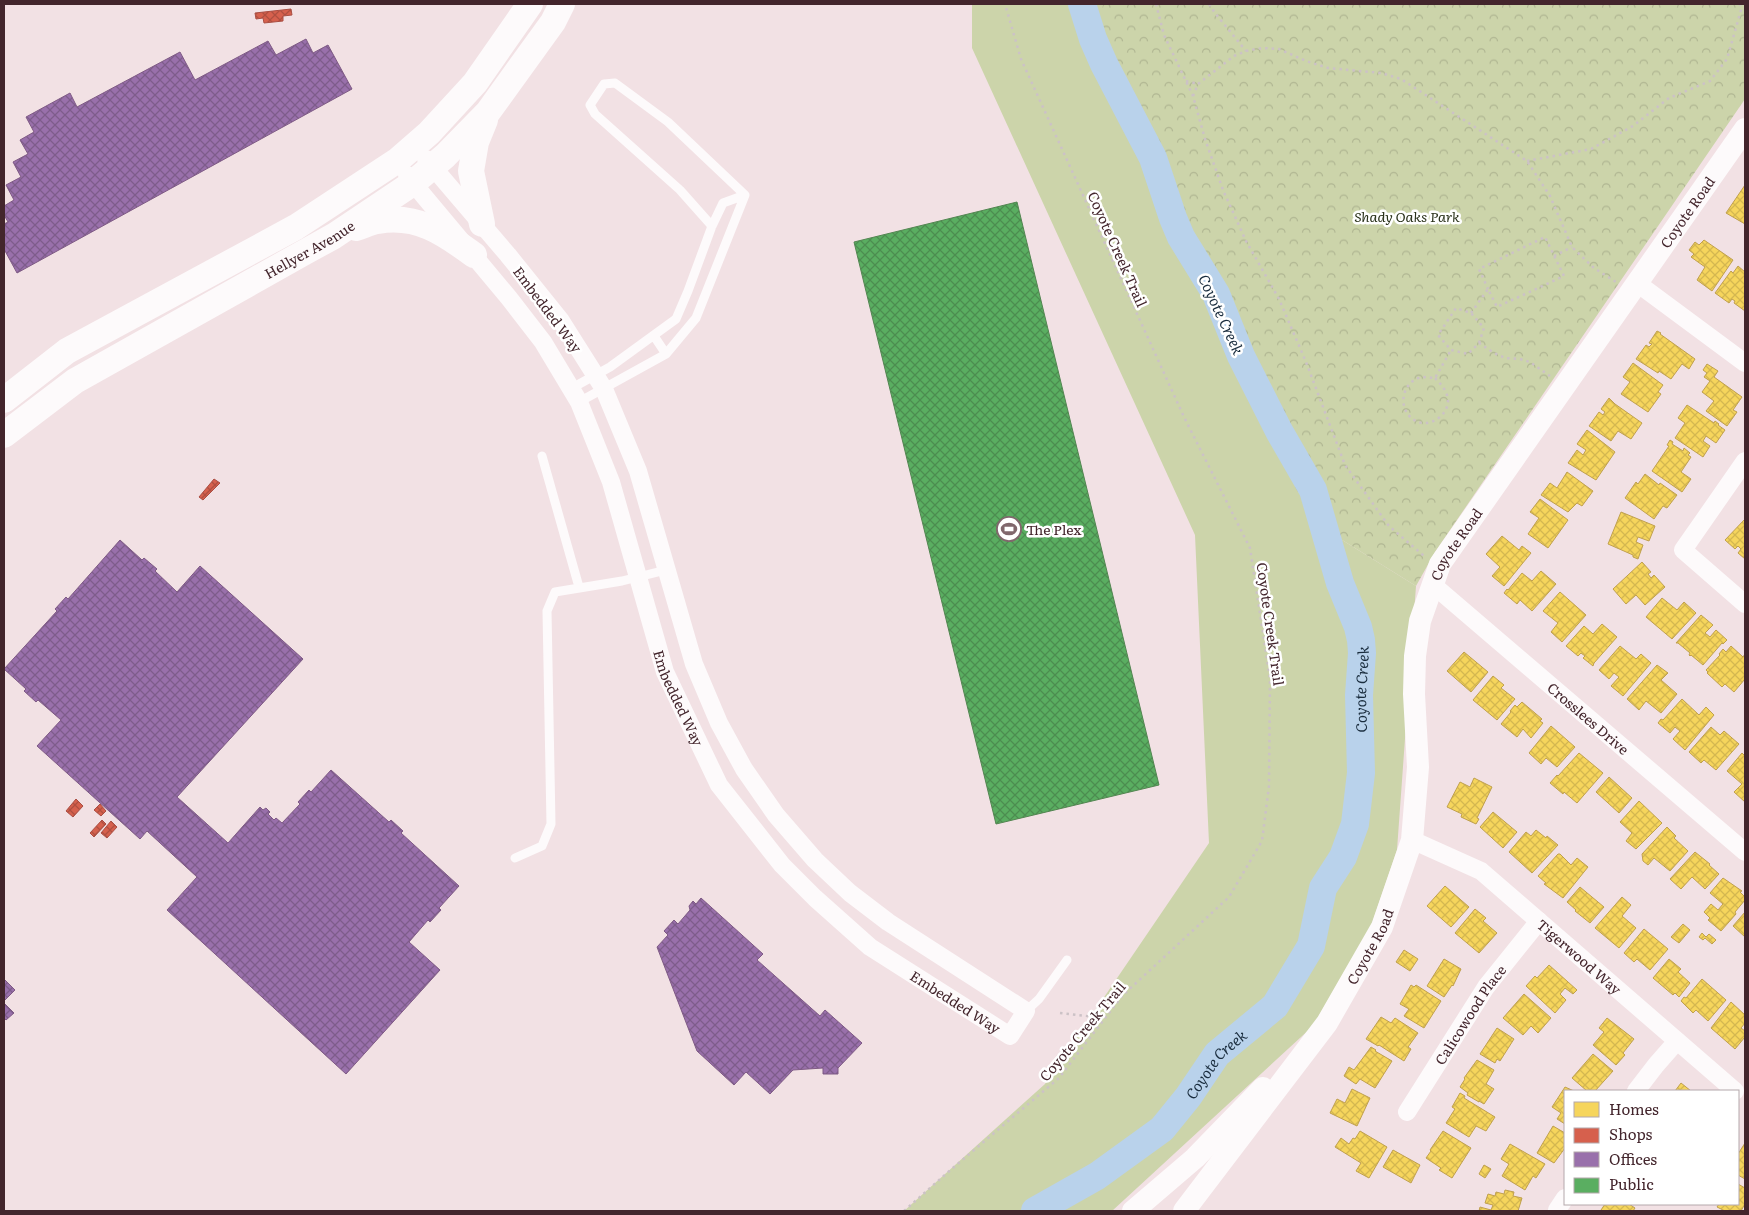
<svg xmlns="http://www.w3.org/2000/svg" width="1749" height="1215" font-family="Literata,serif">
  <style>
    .grass { fill: #ccd4aa }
    .park { fill: url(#park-crowns) }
    .homes { fill: url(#homes-cross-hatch); stroke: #c0a04e }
    .shops { fill: url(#shops-cross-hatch); stroke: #aa4e43 }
    .offices { fill: url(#offices-cross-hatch); stroke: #7f5a85 }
    .public { fill: url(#public-cross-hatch); stroke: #538551 }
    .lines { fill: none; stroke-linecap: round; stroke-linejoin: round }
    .river { stroke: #b9d2eb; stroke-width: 28 }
    .path { stroke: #ccc2c6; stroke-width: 2.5; stroke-dasharray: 2.5 4; stroke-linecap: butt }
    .service { stroke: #fdfafb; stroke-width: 9 }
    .minor { stroke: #fdfafb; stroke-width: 18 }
    .tertiary { stroke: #fdfafb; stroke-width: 22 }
    .secondary { stroke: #fdfafb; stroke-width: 26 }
    .labels { text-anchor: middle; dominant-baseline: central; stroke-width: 5; stroke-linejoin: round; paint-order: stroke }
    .street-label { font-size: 14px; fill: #43252c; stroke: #fff }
    .park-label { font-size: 14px; font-style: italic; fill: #29311a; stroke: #fff }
    .poi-label { font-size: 14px; fill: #43252c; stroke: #fff; text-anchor: start }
    .water-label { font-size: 15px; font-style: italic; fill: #1a2d3e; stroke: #fff }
  </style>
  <defs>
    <pattern id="park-crowns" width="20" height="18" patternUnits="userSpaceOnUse" patternTransform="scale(1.25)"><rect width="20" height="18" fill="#ccd4aa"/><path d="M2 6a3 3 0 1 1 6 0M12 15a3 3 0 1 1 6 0" fill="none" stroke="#b0b692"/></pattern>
    <pattern id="homes-cross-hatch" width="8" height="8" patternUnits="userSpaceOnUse" patternTransform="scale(1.25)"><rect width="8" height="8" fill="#f6d55c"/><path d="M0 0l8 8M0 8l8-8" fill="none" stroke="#d4b750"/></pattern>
    <pattern id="shops-cross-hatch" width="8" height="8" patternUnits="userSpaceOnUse" patternTransform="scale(1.25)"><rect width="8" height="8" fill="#d6604d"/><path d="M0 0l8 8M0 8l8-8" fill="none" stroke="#af4f40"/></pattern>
    <pattern id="offices-cross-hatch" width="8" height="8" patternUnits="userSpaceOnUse" patternTransform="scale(1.25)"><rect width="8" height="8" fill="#9970ab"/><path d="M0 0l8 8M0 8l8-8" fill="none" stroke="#7e5c8b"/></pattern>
    <pattern id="public-cross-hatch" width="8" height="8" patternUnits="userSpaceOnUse" patternTransform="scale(1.25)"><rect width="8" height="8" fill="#5aae61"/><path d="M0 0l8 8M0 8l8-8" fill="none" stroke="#4c8d50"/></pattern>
  </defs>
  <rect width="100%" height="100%" fill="#f2e1e4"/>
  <path class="grass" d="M972 4H1103L1310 520 1416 586 1397 850 1371 926 1313 1026 1112 1211H904L1045 1084 1209 843 1195 535 972 48Z"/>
  <path class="park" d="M1103 4H1745V99L1435 552 1416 586 1310 520 1225 330 1099 38Z"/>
  <path class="homes" d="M1745 185V224L1726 213Z
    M1704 240 1733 260 1712 291 1697 280 1705 267 1691 257 1694 254 1689 250 1695 242 1699 245Z
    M1738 266 1745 272V311L1734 303 1735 301 1732 299 1729 303 1715 293 1731 271 1733 273Z
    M1657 331 1661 333 1660 334 1695 359 1689 369 1682 364 1671 379 1659 371 1658 373 1636 359 1646 345 1649 347 1652 344 1649 343Z
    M1633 363 1663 385 1658 392 1661 394 1648 412 1621 394 1630 382 1623 377Z
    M1707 364 1718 371 1714 377 1742 397 1733 410 1737 412 1727 426 1706 411 1714 401 1702 392 1710 381 1704 377 1707 373 1703 370Z
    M1609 398 1615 404 1642 423 1631 439 1618 431 1611 441 1589 426 1599 412 1603 415 1605 412 1601 409Z
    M1687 405 1714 423 1715 421 1719 424 1718 425 1725 430 1716 443 1706 436 1703 441 1710 446 1703 457 1675 438 1685 423 1678 418Z
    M1587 430 1615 452 1596 480 1568 463 1577 450 1583 455 1586 450 1577 444Z
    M1670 440 1673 442 1672 444 1683 451 1684 448 1690 453 1688 455 1691 457 1681 472 1691 479 1682 492 1652 471 1669 446 1667 445Z
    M1567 472 1593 491 1582 506 1577 503 1568 512 1541 495 1550 483 1557 488Z
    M1645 474 1659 485 1660 483 1677 495 1667 508 1663 506 1654 519 1625 498 1636 482 1638 484Z
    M1540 499 1568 520 1548 548 1528 534 1539 518 1530 512Z
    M1621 512 1655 526 1649 541 1638 537 1636 542 1643 545 1638 559 1633 557V555L1608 544Z
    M1745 519V559L1738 553 1741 549 1738 546 1735 549 1725 540Z
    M1502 536 1519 550 1522 546 1531 553 1504 586 1492 576 1500 567 1486 554Z
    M1642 562 1651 572 1648 574 1651 578 1654 575 1665 587 1645 605 1636 595 1626 604 1613 589Z
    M1541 571 1556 584 1532 611 1520 600 1517 604 1504 593 1507 589 1508 590 1522 573 1532 581Z
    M1560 592 1586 615 1562 642 1551 632 1558 623 1543 611Z
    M1662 598 1677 610 1684 602 1696 613 1672 639 1646 617Z
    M1701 615 1713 625 1705 633 1710 637 1716 630 1727 640 1723 644 1722 643 1703 665 1691 655 1690 656 1689 655 1690 653 1678 643H1676Z
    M1602 624 1617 637 1594 663 1593 666 1583 658 1585 656 1581 653 1578 656 1566 646 1584 626 1593 634Z
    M1620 646 1636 659 1641 654 1651 663 1623 696 1611 686 1619 677 1614 673 1609 679 1599 670Z
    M1731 646 1743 657 1745 654V679L1734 692 1725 684 1722 687 1707 673 1708 672 1706 670 1720 655 1719 654 1723 649 1726 652Z
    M1464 652 1488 672 1471 692 1447 671Z
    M1657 665 1668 673 1661 680 1677 694 1661 713 1646 701 1639 710 1627 699Z
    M1493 676 1504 685 1501 688 1515 699 1497 720 1473 700Z
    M1682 699 1699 715 1706 707 1714 715 1685 750 1673 739 1680 731 1675 727 1670 733 1658 723 1661 719 1663 720Z
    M1522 702 1542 719 1540 721 1543 723 1531 738 1523 729 1517 737 1501 724 1511 712 1510 711 1515 705 1517 707Z
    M1551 726 1575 747 1557 767 1546 758 1541 764 1529 753Z
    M1711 727 1720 735 1724 731 1739 744 1716 770 1704 760 1701 763 1689 752Z
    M1579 753 1603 773 1577 803 1564 792 1563 794 1550 783 1557 775 1558 776Z
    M1742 753 1745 756V802L1734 792 1742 784 1727 771Z
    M1609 777 1632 798 1619 813 1596 792Z
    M1474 778 1492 787 1477 818 1479 819 1476 824 1461 817 1462 814 1447 807 1460 782 1470 787Z
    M1639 801 1662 823 1636 849 1626 841 1632 833 1620 822Z
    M1493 812 1517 832 1503 848 1480 827Z
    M1667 827 1676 836 1674 838 1688 851 1670 871 1654 858 1648 865 1643 861 1642 854Z
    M1536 830 1546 838 1547 836 1558 845 1532 873 1509 852 1526 832 1531 836Z
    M1695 852 1710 864 1709 865 1719 874 1705 889 1692 877 1681 889 1670 879Z
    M1558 854H1560L1571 865 1577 858 1588 867 1563 898 1544 884 1546 883 1538 876Z
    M1723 878 1742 891 1740 892 1745 897V900L1735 912 1736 914 1721 931 1708 920 1710 918 1704 912 1711 904 1718 910 1723 904 1710 893Z
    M1445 886 1469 907 1451 927 1427 906Z
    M1580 887 1604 907 1590 923 1575 911 1576 910 1567 902Z
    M1622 897 1631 905 1622 916 1636 928 1619 948 1595 928Z
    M1475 909 1486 918 1483 921 1497 933 1479 953 1455 933Z
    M1745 912V937L1733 926Z
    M1683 924 1690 930 1679 943 1671 937Z
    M1644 929 1668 949 1650 970 1637 959 1634 962 1624 953Z
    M1702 933 1706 937 1709 934 1716 940 1712 944 1705 938 1703 940 1699 937Z
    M1404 950 1418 959 1410 971 1396 962Z
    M1444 959 1461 969 1453 986 1452 985 1444 997 1427 986Z
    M1669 959 1681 969 1678 972 1690 983 1679 997 1675 993 1673 995 1653 978Z
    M1549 965 1577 990 1573 994 1565 988 1560 994 1566 1000 1555 1013 1526 986 1535 976 1537 978Z
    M1702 979 1726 1000 1708 1021 1696 1010 1693 1013 1681 1001 1684 997 1686 998Z
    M1411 985 1414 987 1416 985 1441 1001 1424 1028 1404 1016 1409 1009 1400 1004Z
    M1524 994 1551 1018 1538 1033 1531 1026 1523 1035 1503 1018Z
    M1731 1002 1745 1015V1023L1741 1028 1745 1031V1037L1735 1049 1711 1028Z
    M1381 1017 1391 1023 1395 1018 1418 1033 1408 1047 1411 1049 1404 1061 1379 1045 1378 1046 1366 1039Z
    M1607 1018 1634 1039 1623 1053 1625 1055 1616 1065 1593 1045 1604 1032 1599 1028Z
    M1497 1028 1514 1039 1500 1061 1497 1059 1495 1063 1480 1054Z
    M1371 1047 1376 1050 1375 1051 1392 1061 1375 1088 1360 1079 1356 1084 1344 1076 1349 1067 1354 1070Z
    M1593 1054 1613 1071 1595 1091H1587L1572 1078Z
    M1477 1060 1494 1070 1486 1084 1494 1089 1484 1104 1479 1101V1102L1467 1095 1468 1093 1460 1087 1465 1079 1464 1078Z
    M1681 1083 1691 1091H1675Z
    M1565 1087 1574 1091H1565V1124L1557 1119 1561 1113 1552 1107Z
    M1352 1089 1370 1098 1357 1126 1330 1113 1337 1099 1345 1103Z
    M1460 1093 1465 1096 1464 1098 1495 1117 1486 1131 1476 1126 1469 1137 1446 1123 1455 1109 1452 1107Z
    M1553 1126 1565 1133V1148L1554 1163 1537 1153Z
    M1360 1131 1387 1147 1369 1178 1356 1171 1361 1163 1335 1147 1341 1138 1349 1144 1353 1138 1355 1139Z
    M1443 1131 1471 1148 1452 1178 1439 1170 1441 1168 1426 1158 1431 1151 1430 1150Z
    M1745 1143V1179L1738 1175V1154Z
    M1510 1144 1545 1164 1536 1178 1533 1176 1525 1190 1502 1176 1509 1164 1501 1159Z
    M1393 1150 1420 1165 1411 1183 1383 1167Z
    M1484 1165 1491 1169 1485 1178 1479 1174Z
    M1738 1184 1745 1188V1204L1741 1211H1725L1717 1207 1719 1204H1738Z
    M1505 1190 1514 1192 1513 1196 1522 1198 1518 1211H1479L1480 1207 1491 1210 1493 1205 1485 1203 1488 1194 1495 1196 1496 1192 1504 1194Z
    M1605 1204H1629L1635 1208 1633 1211H1603L1601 1210Z"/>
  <path class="shops" d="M291 9 292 15 283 16V21L264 23 263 18 256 19 255 13Z
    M214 479 220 483 203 500 199 497Z
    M76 799 83 806 73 817 66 811Z
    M100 804 106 811 101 816 94 810Z
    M102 820 106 824 94 837 90 833Z
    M111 821 117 827 107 838 101 833Z"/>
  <path class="offices" d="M306 39 313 53 328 45 352 89 17 273 4 249V224L8 222 4 215V206L14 200 6 185 21 177 13 162 28 154 20 140 34 132 26 117 70 93 77 107 180 52 195 80 268 41 276 55Z
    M120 540 142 560 144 558 157 569 155 571 177 592 200 566 303 659 177 797 228 843 260 807 263 810 266 808 270 812 268 814 274 820 276 818 282 823 300 804 298 802 309 790 311 792 331 770 389 822 391 820 403 831 401 833 459 886 439 908 441 910 430 922 428 920 409 942 440 970 346 1074 167 910 197 877 147 831 140 839 37 746 61 720 38 700 36 702 24 691 26 689 4 669 57 611 55 609 66 597 68 599Z
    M701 898 763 954 757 960 820 1016 825 1010 862 1043 838 1068V1074H823V1068L793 1070 770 1094 746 1072 734 1085 697 1051 657 947 668 935 664 931 674 920 678 924 690 910 689 906 693 901 696 904Z
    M4 979 15 990 4 1001Z
    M4 1003 14 1013 6 1020 4 1018Z"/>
  <path class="public" d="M1017 202 1159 785 996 824 854 242Z"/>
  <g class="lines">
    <path class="river" id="s1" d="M1035 1211 1097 1176 1162 1129 1188 1097 1217 1054 1275 1006 1311 946 1323 888 1343 857 1355 824 1361 773 1359 695 1362 653 1361 640 1358 627 1340 583 1313 490 1279 431 1241 356 1216 294 1181 237 1173 218 1153 158 1104 64 1093 39 1082 4"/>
    <path class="path" d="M1156 4 1164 35 1193 96 1205 139 1223 190 1246 241 1279 299 1306 362 1345 465 1389 526 1424 556
      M1209 4 1215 13 1246 51
      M1186 81 1198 84
      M1193 96 1198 84 1234 56 1246 51 1262 48 1279 49 1306 61 1328 68 1381 73 1401 79 1527 161 1550 196 1572 247 1594 268 1616 282
      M1527 161 1591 149 1633 126 1669 98 1710 81 1727 59 1741 10 1740 4
      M1554 256 1572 247
      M1471 313 1488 289 1497 307 1564 276 1545 237 1479 269 1488 289
      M1479 343 1484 328 1471 313 1456 308 1438 335 1451 350 1468 354 1479 343 1494 353 1505 358 1520 359 1530 362 1550 376
      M1435 378C1442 385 1448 392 1448 402 1447 416 1429 428 1416 421 1396 411 1401 380 1423 377 1427 377 1431 378 1435 378L1451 350
      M1060 1013 1105 1018
      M904 1211 947 1173 1059 1078 1122 996 1229 897 1262 841 1269 786 1270 679 1250 548 1184 417 1021 59 1005 4"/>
    <path class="service" d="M712 226 680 190 595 114 590 105 604 84 615 83 668 122 745 195
      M654 336 666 354
      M572 388 610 367 676 319 688 291 712 226 723 203 745 195
      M579 402 666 354 696 318 745 195
      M542 456 579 587
      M515 858 542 846 551 824 547 611 555 592 622 581 666 570
      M1026 1011 1039 999 1067 960"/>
    <g class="minor">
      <path id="s2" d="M407 175 423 195 509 298 543 342 579 402 611 482 665 672 719 785 782 865 815 898 870 947 1010 1036 1026 1011 888 922 850 893 815 860 776 815 744 769 719 723 694 664 638 471 604 389 561 321 508 255 426 159"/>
      <path d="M1637 283 1745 363"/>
      <path d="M1745 461 1683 550 1745 604"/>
      <path id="s3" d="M1432 584 1745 852"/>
      <path id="s4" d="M1412 840 1481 871 1735 1091"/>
      <path d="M1636 1091 1656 1065 1677 1041"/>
      <path id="s5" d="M1407 1112 1486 987 1539 921"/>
      <path d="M1557 1210 1565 1198"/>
    </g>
    <g class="tertiary">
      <path d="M1133 1211 1195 1158 1263 1088"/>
      <path id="s6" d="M1184 1211 1327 1023 1382 927 1412 840 1418 767 1414 694 1415 656 1420 621 1440 564 1745 129"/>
    </g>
    <g class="secondary">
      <path d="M482 224 471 171 476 142 485 120"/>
      <path d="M356 228C363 226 371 222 378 221 417 214 444 233 474 255"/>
      <path d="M4 400 67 351 296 227 398 160 429 133 475 83 530 4"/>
      <path id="s7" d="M4 435 75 381 305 252 334 236 413 183 445 156 488 112 553 22 562 4"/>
    </g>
  </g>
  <defs>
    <symbol id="stadium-ring" viewBox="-11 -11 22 22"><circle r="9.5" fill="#fff" stroke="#80676c" stroke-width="1.5"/><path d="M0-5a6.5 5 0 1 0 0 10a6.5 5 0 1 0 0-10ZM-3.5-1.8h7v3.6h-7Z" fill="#80676c"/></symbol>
  </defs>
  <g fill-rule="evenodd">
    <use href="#stadium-ring" x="995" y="515" width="28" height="28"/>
  </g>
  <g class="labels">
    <g class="street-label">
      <text stroke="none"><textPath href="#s6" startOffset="1149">Coyote Road</textPath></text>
      <text stroke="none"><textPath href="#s7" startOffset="358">Hellyer Avenue</textPath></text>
      <text transform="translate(1118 249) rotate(66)">Coyote Creek Trail</text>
      <text transform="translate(548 309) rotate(53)">Embedded Way</text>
      <text stroke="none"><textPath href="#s6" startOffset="744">Coyote Road</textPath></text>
      <text transform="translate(1271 624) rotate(82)">Coyote Creek Trail</text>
      <text stroke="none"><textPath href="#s2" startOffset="598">Embedded Way</textPath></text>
      <text stroke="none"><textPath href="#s3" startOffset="206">Crosslees Drive</textPath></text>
      <text stroke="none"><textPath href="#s6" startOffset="324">Coyote Road</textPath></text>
      <text stroke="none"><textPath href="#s4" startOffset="206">Tigerwood Way</textPath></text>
      <text stroke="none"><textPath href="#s2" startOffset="1018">Embedded Way</textPath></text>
      <text stroke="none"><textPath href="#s5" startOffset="116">Calicowood Place</textPath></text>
      <text transform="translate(1082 1031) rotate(-50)">Coyote Creek Trail</text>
    </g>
    <g class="park-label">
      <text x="1407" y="216">Shady Oaks Park</text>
    </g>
    <g class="poi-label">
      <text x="1026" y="529">The Plex</text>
    </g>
    <g class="water-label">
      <text transform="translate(1222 314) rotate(65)">Coyote Creek</text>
      <text stroke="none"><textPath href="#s1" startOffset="656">Coyote Creek</textPath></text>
      <text stroke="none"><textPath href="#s1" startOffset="236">Coyote Creek</textPath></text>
    </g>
  </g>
  <rect width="1749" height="1215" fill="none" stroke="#43252c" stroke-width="10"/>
  <rect x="1564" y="1090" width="175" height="115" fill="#ffffff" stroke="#b4a8ab"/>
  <rect x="1574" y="1102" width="25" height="15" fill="#f6d55c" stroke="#b4a8ab"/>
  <text x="1609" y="1115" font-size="15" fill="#43252c">Homes</text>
  <rect x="1574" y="1128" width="25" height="15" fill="#d6604d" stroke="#b4a8ab"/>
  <text x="1609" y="1140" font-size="15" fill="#43252c">Shops</text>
  <rect x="1574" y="1152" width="25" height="15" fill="#9970ab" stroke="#b4a8ab"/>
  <text x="1609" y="1165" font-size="15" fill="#43252c">Offices</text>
  <rect x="1574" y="1178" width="25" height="15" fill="#5aae61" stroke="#b4a8ab"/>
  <text x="1609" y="1190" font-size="15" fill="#43252c">Public</text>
</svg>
